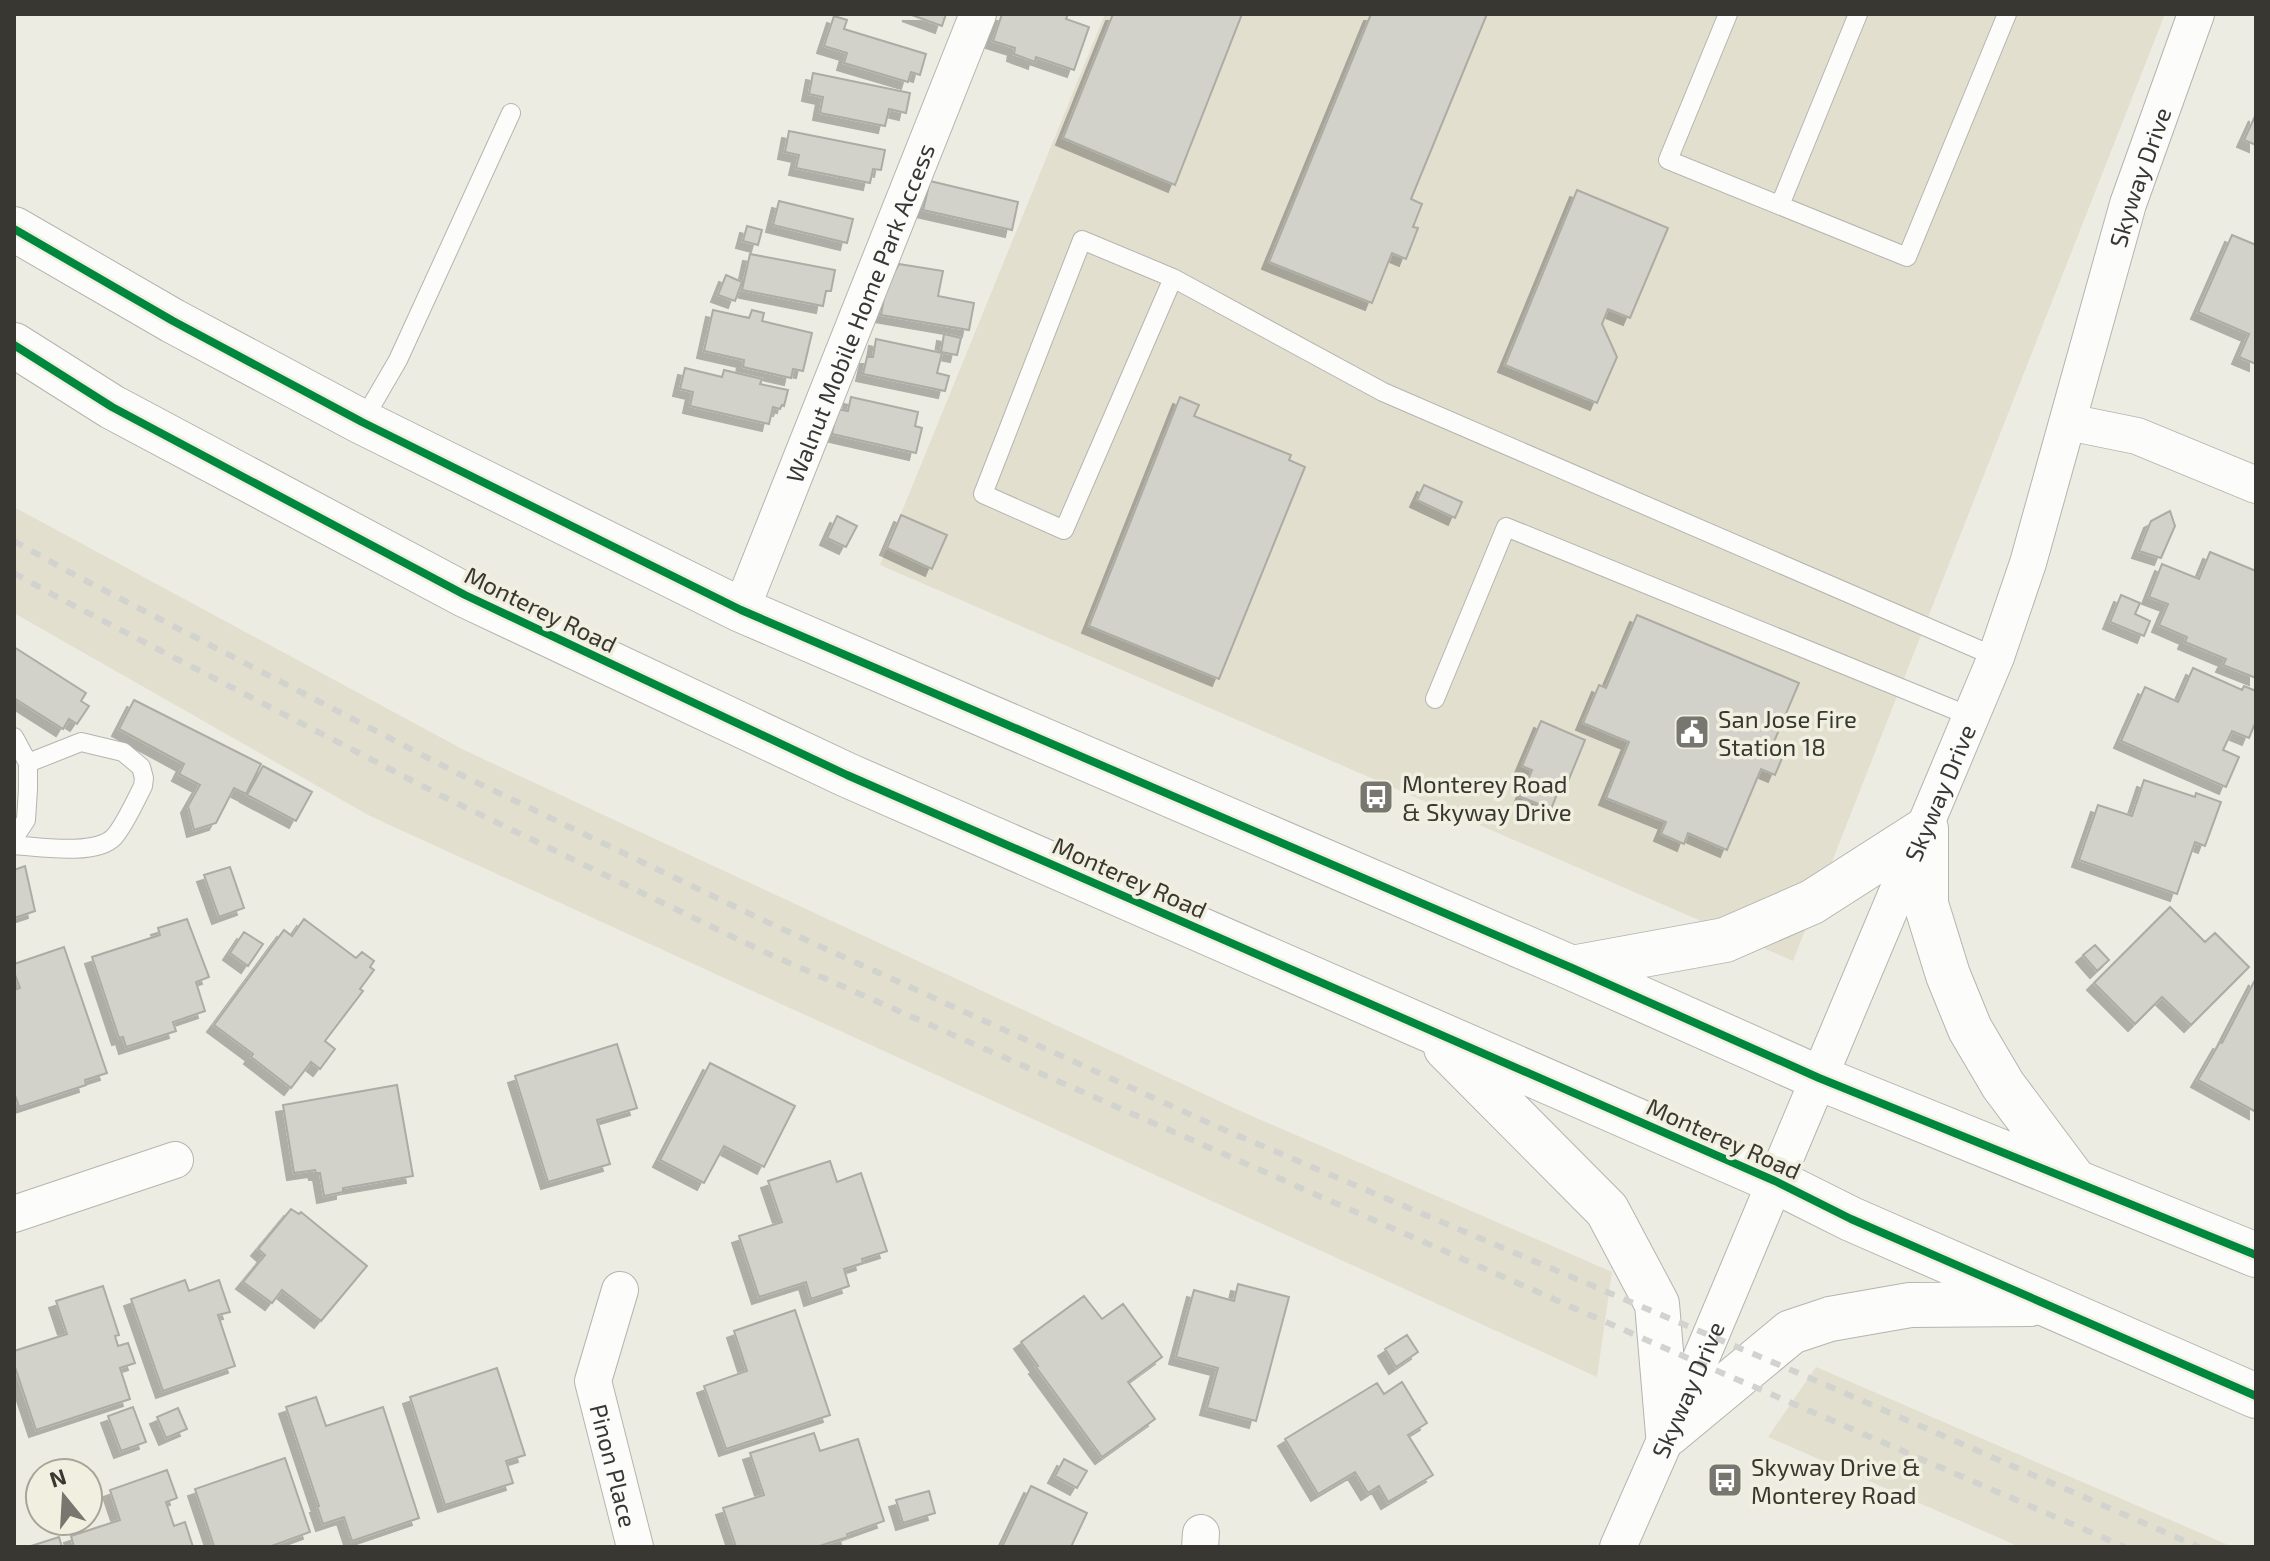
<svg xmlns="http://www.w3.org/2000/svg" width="2270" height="1561" font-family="'Exo 2',sans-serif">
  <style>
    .built { fill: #e2dfcf }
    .building { fill: #d2d2cb; stroke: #acaca5; stroke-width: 2; filter: url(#shadow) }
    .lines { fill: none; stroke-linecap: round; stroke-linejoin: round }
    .lane-casing { stroke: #b5b4ae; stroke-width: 20 }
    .street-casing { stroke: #b5b4ae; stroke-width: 38 }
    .primary-casing { stroke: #b5b4ae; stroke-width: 46 }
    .lane { stroke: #fcfcfb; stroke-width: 18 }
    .street { stroke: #fcfcfb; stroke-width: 36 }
    .primary { stroke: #fcfcfb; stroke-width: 44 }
    .rail { stroke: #d2d2cf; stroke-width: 6; stroke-dasharray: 10 10; stroke-linecap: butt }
    .cycleway-casing { stroke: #f1efdf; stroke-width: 13 }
    .cycleway { stroke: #00873e; stroke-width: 8 }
    .labels { text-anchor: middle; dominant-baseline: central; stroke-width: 7; stroke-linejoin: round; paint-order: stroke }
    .street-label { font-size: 24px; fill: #383731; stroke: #f1efdf }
    .poi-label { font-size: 24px; fill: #383731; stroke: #f1efdf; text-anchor: start }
  </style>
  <defs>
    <filter id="shadow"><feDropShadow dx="-7" dy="7" stdDeviation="0" flood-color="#0004"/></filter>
  </defs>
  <rect width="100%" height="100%" fill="#edece3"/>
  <path class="built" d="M1105 14H2165L1793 961 880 565Z
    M14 507 464 750 1245 1113 1612 1272 1597 1377 370 816 14 613Z
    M1816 1367 2233 1547H2020L1768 1437Z"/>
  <path class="building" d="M909 14H946L942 26Z
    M1002 14H1068L1066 19 1089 27 1074 70 1036 57 1035 62 1014 54 1015 48 993 41Z
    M1113 14H1242L1175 185 1063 138Z
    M1371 14H1487L1411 199 1422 204 1413 227 1418 228 1406 259 1392 253 1372 303 1269 262Z
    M834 16 847 20 844 29 926 54 920 75 911 72 908 82 844 63 847 53 824 46Z
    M813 73 910 93 906 113 889 109 885 126 820 113 823 97 809 94Z
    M2256 114V145L2244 140Z
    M789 131 885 150 881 170 873 169 870 183 796 168 799 155 785 152Z
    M930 181 1018 202 1012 230 923 210Z
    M1577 190 1668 228 1630 318 1608 309 1602 324 1617 357 1597 403 1505 365Z
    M779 201 853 219 847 243 773 225Z
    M747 226 762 230 758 245 743 241Z
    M2232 235 2256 245V364L2239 357 2249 334 2198 312Z
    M750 254 835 270 831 291H826L823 306 742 290Z
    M899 264 943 271 938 296 974 303 969 330 881 315 886 287Z
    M726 275 742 282 735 301 718 295Z
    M713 310 749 318 752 310 764 313 762 321 812 333 803 371 793 369 791 378 743 367 744 360 704 351Z
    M944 334 961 338 957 355 941 352Z
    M876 339 942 353 937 373 949 376 945 391 863 374 867 357H873Z
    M685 368 722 377 724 370 762 379 760 384 788 390 784 406 782 405 780 409 773 407 769 424 690 406 693 392 680 389Z
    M851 397 918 412 915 426 922 428 916 453 832 434 837 409 848 411Z
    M1180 397 1199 405 1194 416 1291 455 1289 460 1305 467 1219 679 1089 626Z
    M1424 485 1462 502 1455 518 1417 500Z
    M2170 511 2175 526 2161 558 2139 551 2151 521Z
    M901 515 947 535 932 569 887 548Z
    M837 516 857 526 846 547 827 538Z
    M2210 552 2256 571V678L2223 665 2226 659 2185 642 2187 637 2159 625 2168 604 2149 597 2162 564 2199 579Z
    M2121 595 2140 603 2135 614 2150 621 2144 636 2110 622Z
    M1637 615 1799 683 1770 751 1783 756 1775 775 1761 769 1727 850 1688 833 1684 844 1661 834 1666 822 1606 798 1629 742 1583 723 1599 685 1606 688Z
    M14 647 86 693 81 701 89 706 77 724 69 719 63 729 14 698Z
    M2193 668 2242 690 2244 686 2256 691V721L2249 738 2232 731 2223 750 2239 757 2226 787 2121 741 2145 687 2178 702Z
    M134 700 261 764 246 794 234 788 216 823 194 830 188 806 200 785 179 774 184 764 119 729Z
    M1541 721 1585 740 1567 784 1562 782 1551 809 1521 797 1532 770 1522 766Z
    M263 766 312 792 296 821 247 795Z
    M2144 780 2195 797 2196 793 2221 802 2205 846 2195 842 2177 894 2079 860 2098 805 2132 816Z
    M25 866 35 911 14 918V870Z
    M230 867 244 908 219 917 204 875Z
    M2170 907 2205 942 2215 933 2249 967 2191 1025 2162 997 2135 1024 2094 983Z
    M187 919 209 977 196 982 205 1011 173 1022 176 1031 126 1047 123 1037 119 1038 92 957 160 935 158 928Z
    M304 919 356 958 362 952 374 961 370 967 374 970 360 989 363 991 325 1041 335 1049 320 1069 311 1062 291 1088 251 1057 253 1054 214 1025 284 930 292 936Z
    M244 932 263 944 248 966 230 953Z
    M2095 945 2109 960 2097 971 2083 955Z
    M64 947 107 1073 85 1080 86 1085 19 1107 14 1092V990L20 988 14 972V964Z
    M2256 978V1112L2198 1080 2220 1042 2222 1043Z
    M617 1044 637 1108 597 1120 610 1164 548 1182 515 1076Z
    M710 1063 795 1106 764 1167 724 1146 704 1183 660 1160Z
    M397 1085 413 1176 343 1188V1192L324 1196 320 1173H316L315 1170 294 1173 283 1105Z
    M830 1161 837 1182 861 1173 887 1251 862 1259 863 1263 844 1269 849 1286 811 1299 806 1282 759 1297 739 1236 782 1222 768 1181Z
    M291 1209 299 1214 301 1212 367 1266 321 1321 282 1290 272 1303 243 1282 265 1255 258 1249Z
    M185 1280 189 1291 219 1280 230 1312 218 1315 235 1366 163 1391 131 1299Z
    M1238 1284 1289 1297 1256 1421 1207 1408 1218 1368 1176 1357 1194 1290 1234 1301Z
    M103 1286 119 1335 115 1336 118 1346 128 1343 135 1363 120 1368 130 1399 36 1430 14 1364V1351L67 1334 56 1301Z
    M1084 1296 1102 1319 1123 1304 1162 1357 1128 1382 1155 1419 1102 1457 1036 1367 1038 1366 1021 1342Z
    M795 1310 830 1415 726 1449 704 1386 747 1371 734 1331Z
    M1407 1335 1418 1352 1396 1367 1385 1349Z
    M497 1368 525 1455 506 1461 513 1483 445 1505 410 1397Z
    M1402 1382 1427 1423 1408 1435 1433 1475 1388 1502 1379 1486 1368 1493 1355 1472 1318 1494 1285 1439 1377 1383 1384 1394Z
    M316 1397 326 1426 383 1407 419 1518 352 1541 344 1517 323 1524 317 1506H319L286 1407Z
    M133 1407 146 1442 121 1451 108 1416Z
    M178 1408 187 1429 166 1438 157 1417Z
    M814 1433 820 1451 858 1439 884 1521 847 1534 848 1537 816 1547H736L723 1508 764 1495 750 1453Z
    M285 1458 310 1532 269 1547H212L214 1546 195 1489Z
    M1064 1459 1087 1471 1077 1488 1055 1476Z
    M167 1470 177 1498 166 1502 174 1526 185 1522 193 1547H74L71 1536 120 1520 110 1490Z
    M1031 1486 1087 1513 1071 1547H1002Z
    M929 1491 935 1513 903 1523 896 1500Z
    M59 1537 62 1547H28Z"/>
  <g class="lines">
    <defs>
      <path id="lane" d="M1728 14 1668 160 1907 257 2007 14
        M1780 205 1858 14
        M1173 278 1064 530 983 494 1082 240 1173 278 1383 392 1996 657
        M362 422 398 360 511 113
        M1435 699 1506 527 1972 717
        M14 737 28 763V789L26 820 14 838
        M14 845C39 847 96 856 114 837 124 826 136 800 143 786L144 778 141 767 123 752 81 742 28 763"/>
      <g id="street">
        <path d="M2068 422 2137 436 2256 485"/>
        <path id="s1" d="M741 610 978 14"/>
        <path d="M14 1214 175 1160"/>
        <path id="s2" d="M620 1290 593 1381 635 1547"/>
        <path d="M1200 1547 1201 1533"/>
        <path id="s3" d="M1618 1547 1699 1363 1996 657 2028 563 2128 204 2196 14"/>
      </g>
      <path id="primary" d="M14 229 173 321 362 422 741 610 1572 968 1819 1078 2256 1255
        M14 345 112 407 465 595 847 775 1775 1181 1851 1219 2256 1396
        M1926 829V904L1948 975 1970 1029 2003 1085 2074 1180
        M1572 968 1725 940 1812 902 1926 829
        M1446 1048 1607 1210 1657 1304 1668 1434
        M1668 1434 1791 1332 1830 1319 1910 1305 2030 1304"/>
    </defs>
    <use href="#lane" class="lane-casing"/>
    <use href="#street" class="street-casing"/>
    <use href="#primary" class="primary-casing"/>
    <use href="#lane" class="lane"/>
    <use href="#street" class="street"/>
    <use href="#primary" class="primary"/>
    <path class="rail" d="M14 541 71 573 457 773 769 923 1220 1128 1796 1372 2199 1547
      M14 573 59 598 442 796 760 950 1699 1363 2125 1547"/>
    <defs>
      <path id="cycleway" d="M14 229 173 321 362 422 741 610 1572 968 1819 1078 2256 1255
        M14 345 112 407 465 595 847 775 1775 1181 1851 1219 2256 1396"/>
    </defs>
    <use href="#cycleway" class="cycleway-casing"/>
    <use href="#cycleway" class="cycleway"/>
  </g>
  <defs>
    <symbol id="civic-square" viewBox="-11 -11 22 22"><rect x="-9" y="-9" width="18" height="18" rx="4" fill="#77766f" stroke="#f1efdf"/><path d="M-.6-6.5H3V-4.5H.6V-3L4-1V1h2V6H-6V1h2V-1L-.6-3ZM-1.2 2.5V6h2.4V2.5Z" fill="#fff"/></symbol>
    <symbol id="bus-square" viewBox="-11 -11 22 22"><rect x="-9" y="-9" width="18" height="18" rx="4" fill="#77766f" stroke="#f1efdf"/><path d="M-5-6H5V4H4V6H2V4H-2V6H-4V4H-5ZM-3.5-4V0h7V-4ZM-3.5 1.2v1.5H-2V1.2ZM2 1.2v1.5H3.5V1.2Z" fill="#fff"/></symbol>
  </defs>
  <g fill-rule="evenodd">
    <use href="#civic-square" x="1672" y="712" width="40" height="40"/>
    <use href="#bus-square" x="1356" y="777" width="40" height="40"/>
    <use href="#bus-square" x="1705" y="1460" width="40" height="40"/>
  </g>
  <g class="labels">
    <g class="street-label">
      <text stroke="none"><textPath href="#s3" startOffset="1468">Skyway Drive</textPath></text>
      <text stroke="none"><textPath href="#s1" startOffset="320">Walnut Mobile Home Park Access</textPath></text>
      <text transform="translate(541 609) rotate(26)">Monterey Road</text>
      <text stroke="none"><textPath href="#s3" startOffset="820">Skyway Drive</textPath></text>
      <text transform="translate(1130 877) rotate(24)">Monterey Road</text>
      <text transform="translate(1724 1138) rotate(24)">Monterey Road</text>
      <text stroke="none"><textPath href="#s3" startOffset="172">Skyway Drive</textPath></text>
      <text stroke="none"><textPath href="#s2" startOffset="182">Pinon Place</textPath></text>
    </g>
    <g class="poi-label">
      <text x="1718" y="718">San Jose Fire<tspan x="1718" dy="28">Station 18</tspan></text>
      <text x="1402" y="783">Monterey Road<tspan x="1402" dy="28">&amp; Skyway Drive</tspan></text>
      <text x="1751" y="1466">Skyway Drive &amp;<tspan x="1751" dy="28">Monterey Road</tspan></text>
    </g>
  </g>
  <rect width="2270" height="1561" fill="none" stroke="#383731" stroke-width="32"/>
  <g transform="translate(64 1497) rotate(342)"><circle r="38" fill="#f1efdf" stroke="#a7a599" stroke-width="2"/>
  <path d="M0-6L14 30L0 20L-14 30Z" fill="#77766f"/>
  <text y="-12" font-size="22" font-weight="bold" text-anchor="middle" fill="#383731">N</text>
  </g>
</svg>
